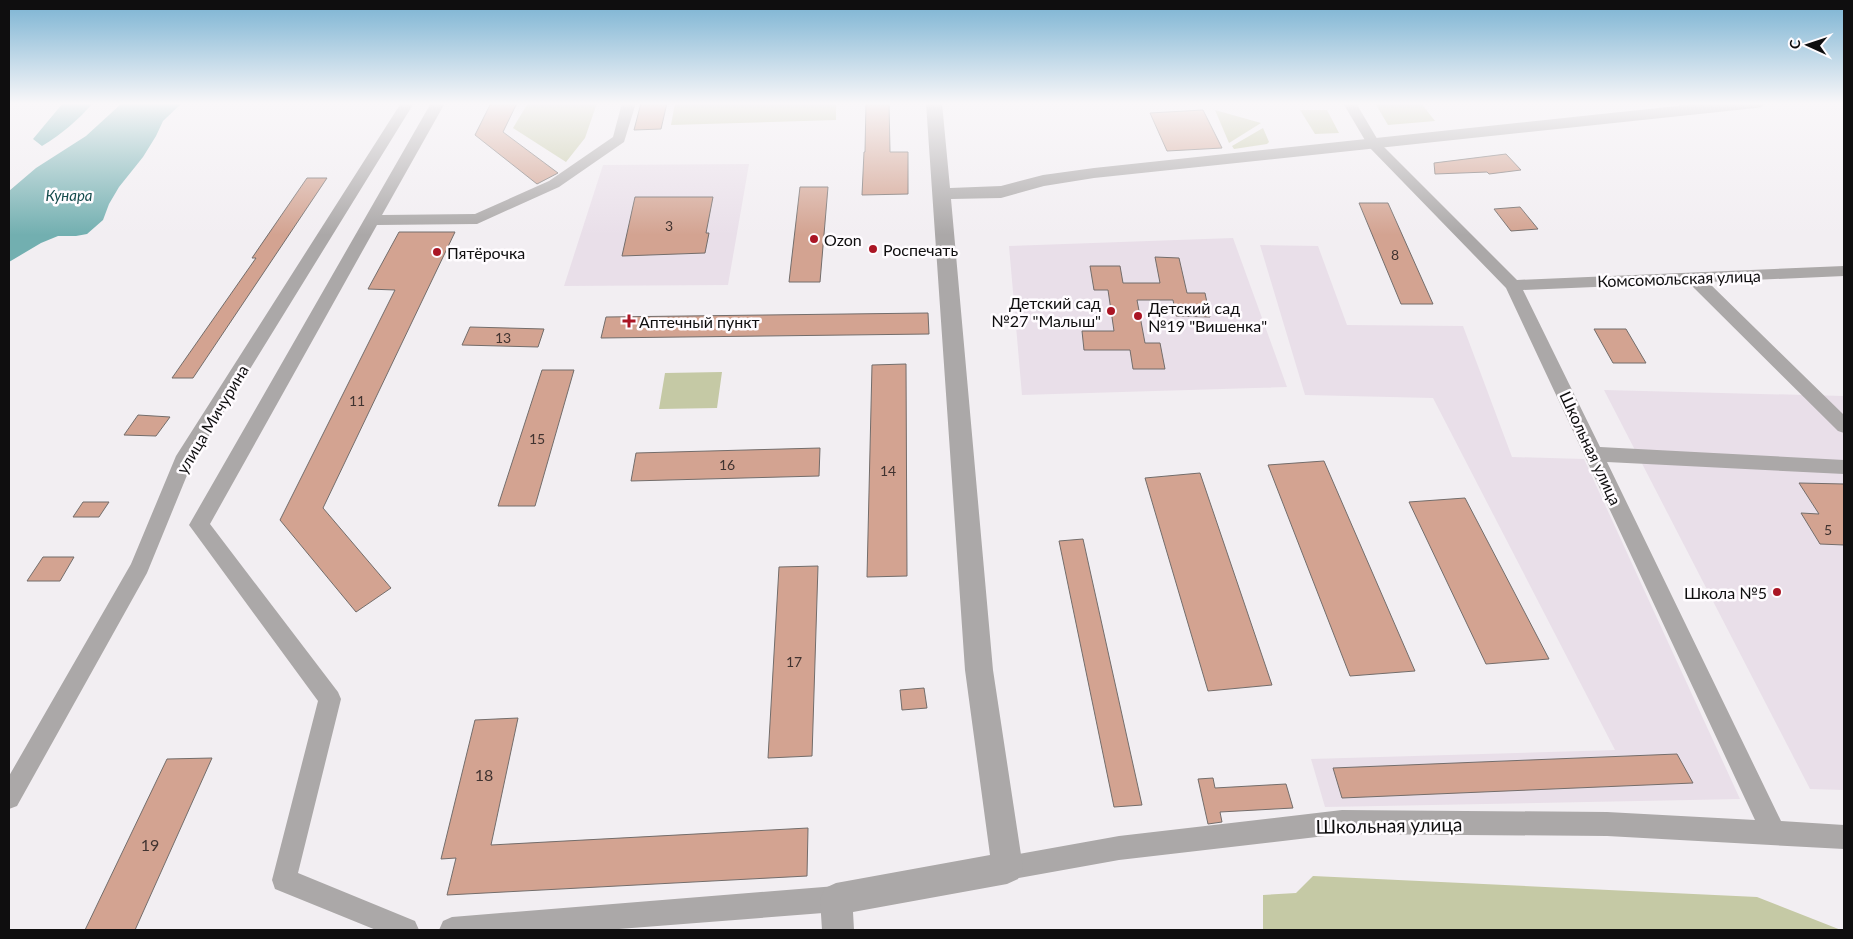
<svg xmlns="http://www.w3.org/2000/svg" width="1853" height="939" font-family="Lato,sans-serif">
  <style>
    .built { fill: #e9dfe9 }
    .green { fill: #c5c9a5 }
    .water { fill: #72afb0 }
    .building { fill: #d3a391; stroke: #736d6b }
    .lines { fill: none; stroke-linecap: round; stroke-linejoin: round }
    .minor { fill: #aba8a8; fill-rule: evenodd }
    .tertiary { fill: #aba8a8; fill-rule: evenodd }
    .poi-dot { fill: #aa1524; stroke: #fffcff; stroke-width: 2 }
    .labels { text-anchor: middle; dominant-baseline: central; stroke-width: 5; stroke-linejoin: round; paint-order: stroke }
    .number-label { font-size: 14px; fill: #403330 }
    .far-water-label { font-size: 15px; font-style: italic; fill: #164d4e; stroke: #fffcff }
    .poi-label { font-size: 16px; fill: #0f0e0f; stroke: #fffcff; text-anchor: start }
    .street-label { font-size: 16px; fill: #0f0e0f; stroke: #fffcff }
    .near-number-label { font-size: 16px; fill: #403330 }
    .near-street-label { font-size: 19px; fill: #0f0e0f; stroke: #fffcff }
  </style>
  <rect width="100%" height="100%" fill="#f2eef2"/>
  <path class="built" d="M749 164 728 285 564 286 603 165Z
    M1233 238 1287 387 1022 395 1009 246Z
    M1260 245 1318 246 1347 325 1463 326 1512 457 1584 459 1740 799 1325 807 1311 759 1615 750 1433 398 1305 395Z
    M1604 390 1844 396V790L1810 789Z"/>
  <path class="green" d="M528 103H597L585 138 566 162 513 128Z
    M675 103H836V120L671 125Z
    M1375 103H1421L1435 121 1388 125Z
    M1215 110 1261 123 1229 143Z
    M1300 110H1327L1339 133 1315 134Z
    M1263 128 1269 142 1267 144 1234 149 1232 146Z
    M722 372 717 408 659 409 665 373Z
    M1313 876 1757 897 1841 930H1263V895L1296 893Z"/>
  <path class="water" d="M63 103H93C77 121 62 134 42 146L33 139Z
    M122 103H182L163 121 156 136 143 157 119 187 109 204 103 220 87 234 76 236H58L41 243 9 262V191L36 168 86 136Z"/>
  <path class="building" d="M491 103H517L503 132 558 173 537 184 475 135Z
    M641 103H667L661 129 634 130Z
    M866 103H889L890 152H908V194L862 195 864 152H865Z
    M1203 110 1222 148 1167 151 1150 113Z
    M1506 154 1521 170 1489 174 1487 172 1435 174 1434 163Z
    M307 178H327L193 378H172L256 258H252Z
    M800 187H828L820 282H789Z
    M635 197H713L706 233H709L705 253 622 256Z
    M1359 203H1388L1433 304H1401Z
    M1520 207 1538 229 1511 231 1494 209Z
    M399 232H455L323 508 391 588 356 612 280 520 395 290 368 289Z
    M1155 257 1179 258 1187 293H1205L1210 317 1176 316 1173 300H1137L1145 343H1160L1165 369H1133L1130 350H1084L1082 331H1114L1108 290H1094L1090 266H1120L1123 283H1160Z
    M928 313 929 334 601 338 606 317Z
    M470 327 544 329 538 347 462 345Z
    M1594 329H1626L1646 363H1613Z
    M906 364 907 576 867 577 872 365Z
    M542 370H574L535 506H498Z
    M138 415 170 417 156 436 124 435Z
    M820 448 819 476 631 481 636 453Z
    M1324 461 1415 671 1350 676 1268 465Z
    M1200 473 1272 685 1208 691 1145 478Z
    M1799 483 1844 484V545L1820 544 1801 513 1819 514Z
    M1465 498 1549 659 1486 664 1409 502Z
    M83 502H109L99 517H73Z
    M1083 539 1142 805 1114 807 1059 541Z
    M43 557H74L60 581H27Z
    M818 566 812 756 768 758 779 567Z
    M924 688 927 708 902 710 900 690Z
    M518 718 491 845 808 828 807 876 447 895 456 858 441 859 475 720Z
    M1677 754 1693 783 1342 798 1333 768Z
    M212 758 135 930H85L167 759Z
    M1213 778 1215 788 1286 784 1293 808 1220 812 1222 822 1208 824 1198 779Z"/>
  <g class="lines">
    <path class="minor" d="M401 103H414L192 463 147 573 17 806 9 809V776L131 564 176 456Z
      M431 103H445L382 215 475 214 549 181 613 137 622 103H636L624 142 559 187 477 224 377 225 210 524 338 692 341 699 298 873 415 921 419 930H376L275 889 272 880 318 701 189 525Z
      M1343 103H1356L1379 142 1517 280 1844 266V276L1708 282 1844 415V433L1838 431 1689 283 1523 290 1600 447 1844 460V474L1607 462 1781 821 1844 825V849L1607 836 1342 834 1119 860 1007 880 998 877 995 868 998 859 1007 856 1119 836 1342 810 1607 812 1755 820 1506 288 1369 147Z
      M836 886 845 890 849 899 845 908 836 912 606 930H439L443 921 452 917Z"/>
    <path class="tertiary" d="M926 103H942L950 188 1001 186 1043 175 1094 168 1705 103H1764L1762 107 1756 108 1094 178 1044 186 1001 198 951 199 993 670 1023 868 1018 879 1007 884 853 912 854 930H822L820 899 825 888 836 883 990 855 965 670Z"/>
  </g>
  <linearGradient id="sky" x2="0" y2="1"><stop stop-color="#79b2d2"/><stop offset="0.44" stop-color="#f9f7f9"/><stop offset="1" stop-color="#f9f7f9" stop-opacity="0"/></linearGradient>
  <rect width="1853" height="235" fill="url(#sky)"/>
  <g class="poi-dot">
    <circle cx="814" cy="239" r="5"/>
    <circle cx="873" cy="249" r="5"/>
    <circle cx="437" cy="252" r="5"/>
    <circle cx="1111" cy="311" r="5"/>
    <circle cx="1138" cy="316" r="5"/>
    <path d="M626.5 313.5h5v5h5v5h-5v5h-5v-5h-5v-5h5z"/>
    <circle cx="1777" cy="592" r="5"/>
  </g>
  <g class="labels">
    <g class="number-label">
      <text x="669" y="225">3</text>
      <text x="1395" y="254">8</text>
      <text x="503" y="337">13</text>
      <text x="357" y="400">11</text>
      <text x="537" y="438">15</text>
      <text x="727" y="464">16</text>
      <text x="888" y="470">14</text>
      <text x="1828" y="529">5</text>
      <text x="794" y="661">17</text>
    </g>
    <g class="far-water-label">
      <text x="69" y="195">Кунара</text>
    </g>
    <g class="poi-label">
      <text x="824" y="239">Ozon</text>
      <text x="883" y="249">Роспечать</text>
      <text x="447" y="252">Пятёрочка</text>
      <text x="1101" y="302" text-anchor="end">Детский сад<tspan x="1101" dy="18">№27 "Малыш"</tspan></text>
      <text x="1148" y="307">Детский сад<tspan x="1148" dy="18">№19 "Вишенка"</tspan></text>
      <text x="639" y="321">Аптечный пункт</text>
      <text x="1767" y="592" text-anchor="end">Школа №5</text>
    </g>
    <g class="street-label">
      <text transform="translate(1679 278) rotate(-2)">Комсомольская улица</text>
      <text transform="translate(212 419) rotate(-59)">улица Мичурина</text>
      <text transform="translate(1591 448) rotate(65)">Школьная улица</text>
    </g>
    <g class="near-number-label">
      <text x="484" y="774">18</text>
      <text x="150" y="844">19</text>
    </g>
    <g class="near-street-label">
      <text transform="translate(1389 825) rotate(-1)">Школьная улица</text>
    </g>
  </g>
  <rect width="1853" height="939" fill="none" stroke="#0f0e0f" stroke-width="20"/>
  <g transform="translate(1808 45) rotate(273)" stroke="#fffcff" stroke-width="4" paint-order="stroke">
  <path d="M0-4L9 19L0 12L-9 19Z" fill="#0f0e0f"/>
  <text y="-8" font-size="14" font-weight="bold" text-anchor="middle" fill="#0f0e0f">С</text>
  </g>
</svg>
